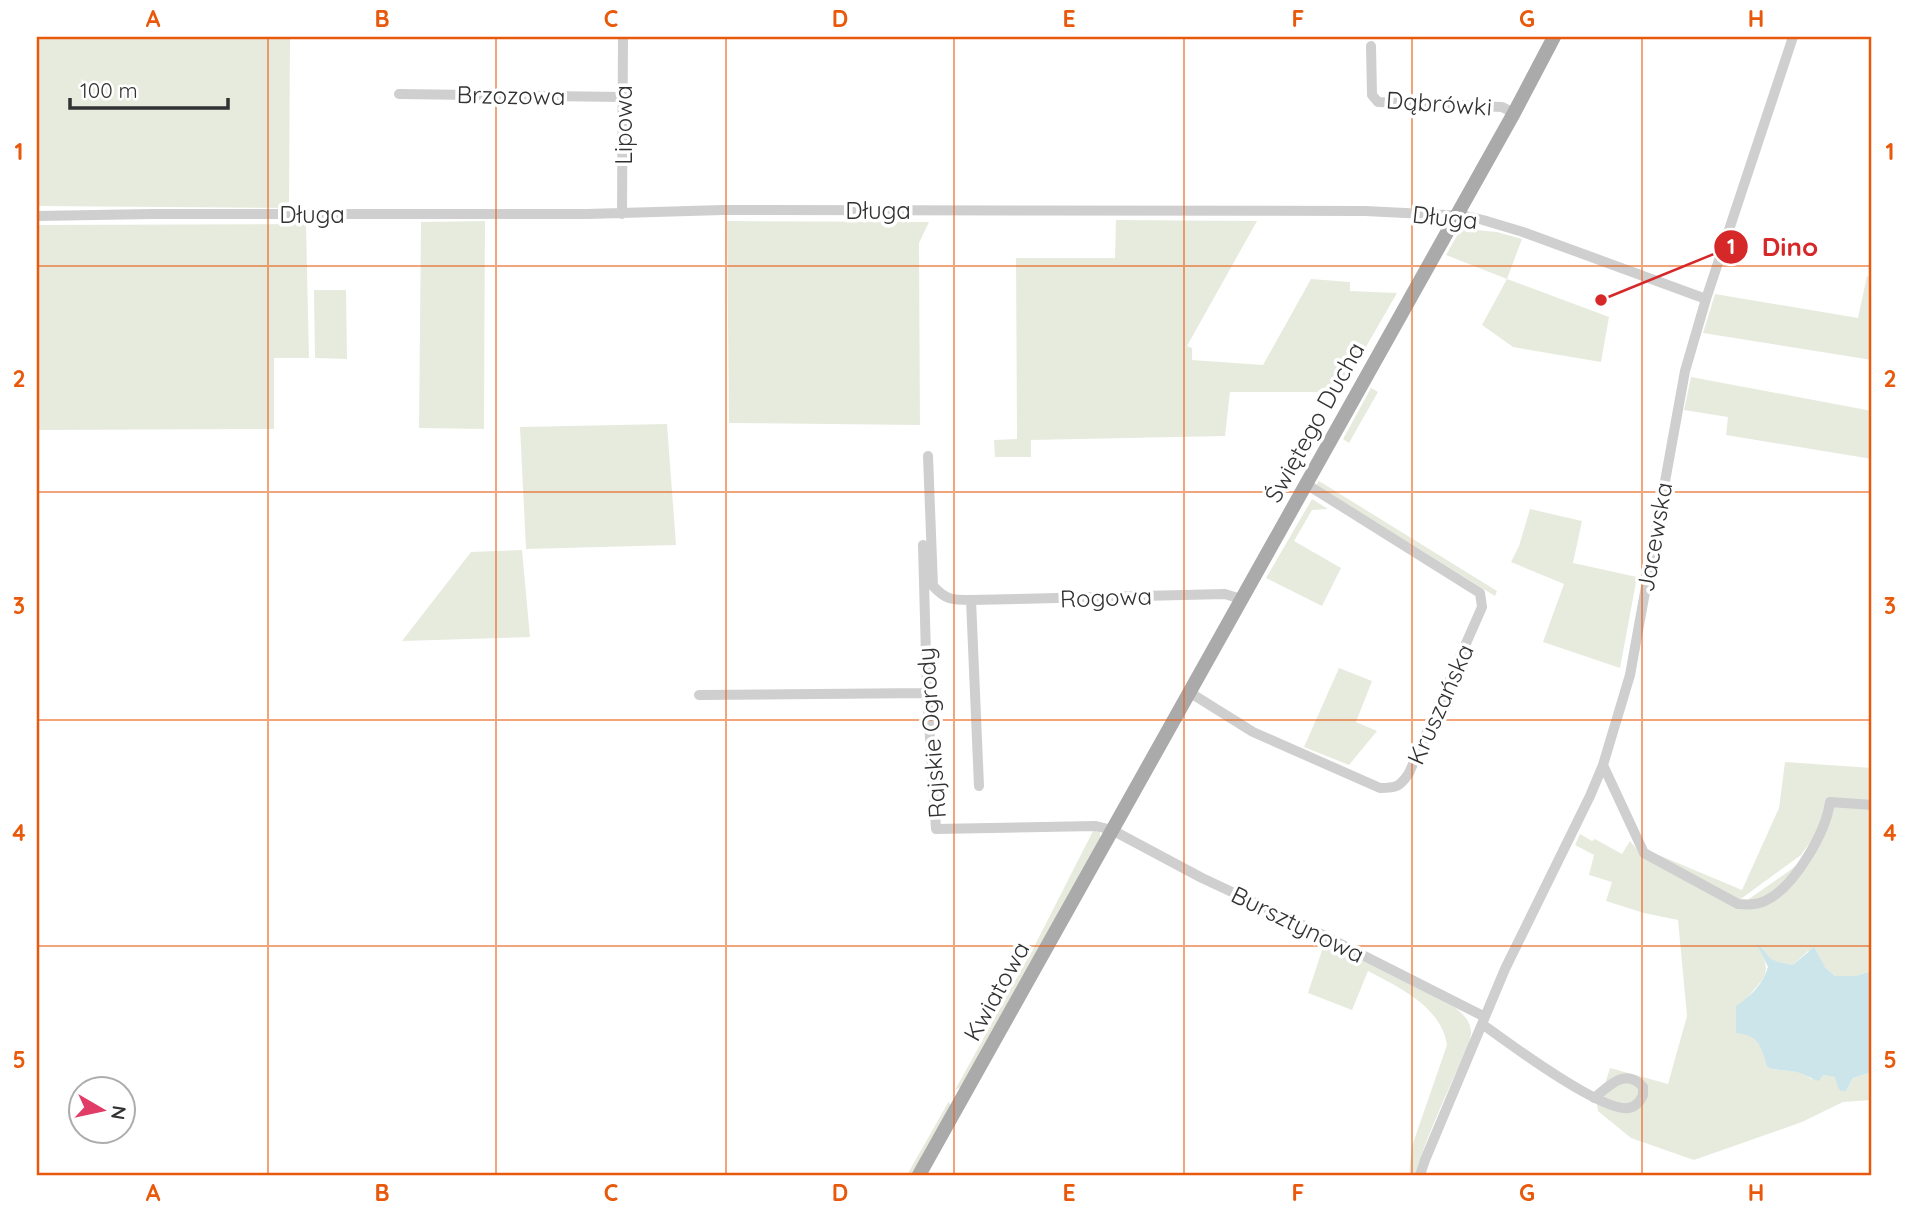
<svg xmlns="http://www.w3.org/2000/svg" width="1909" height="1212" font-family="Quicksand,sans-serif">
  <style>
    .green { fill: #e7ebde }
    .water { fill: #cbe5eb }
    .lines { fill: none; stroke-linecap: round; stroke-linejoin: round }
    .minor { stroke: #cfcfcf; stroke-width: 10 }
    .major { stroke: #aaa; stroke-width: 14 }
    .grid { fill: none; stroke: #e8590c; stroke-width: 2; stroke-opacity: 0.55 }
    .labels { text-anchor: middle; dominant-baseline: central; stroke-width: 7; stroke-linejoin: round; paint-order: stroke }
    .street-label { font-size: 24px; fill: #323232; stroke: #fff }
    .leader { fill: none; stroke: #d62828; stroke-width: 2.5 }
    .callout-dot { fill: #d62828; stroke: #fff; stroke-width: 2.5 }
    .mark-label { font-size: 21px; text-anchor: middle; font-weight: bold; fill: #fff }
    .callout-label { font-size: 26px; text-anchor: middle; font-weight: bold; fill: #d62828; stroke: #fff; stroke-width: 7; stroke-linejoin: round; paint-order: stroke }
    .neatline { fill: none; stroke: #e8590c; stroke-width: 2.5 }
    .grid-label { font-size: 23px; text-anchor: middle; font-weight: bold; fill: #e8590c }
  </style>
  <rect width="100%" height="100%" fill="#fff"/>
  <path class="green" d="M37 37H290L289 208 37 206Z
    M897 37H1181L897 38Z
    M1116 220 1257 221 1187 346 1192 348V360L1263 365 1311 279 1350 282V291L1397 293 1340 392H1230L1225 436 1031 440V457H995L994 440 1017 439 1016 258H1115Z
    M485 221 484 429 419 428 421 222Z
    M727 221 929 222 919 243 920 425 729 423Z
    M306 224 309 358H274V429L37 430V225Z
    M1466 229 1497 232 1522 239 1507 279 1609 317 1601 362 1513 347 1482 325 1507 279 1446 255 1458 234Z
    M1867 276 1872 277V360L1703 333 1715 294 1858 318Z
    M314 290H346L347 359 315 358Z
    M1691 377 1872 411V459L1726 435 1728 417 1684 410Z
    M1371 388 1378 392 1349 443 1343 439Z
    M667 424 676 545 526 549 520 427Z
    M1319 481 1497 591 1495 596 1316 485Z
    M1312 499 1328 509 1312 510 1294 541 1341 568 1322 606 1266 578Z
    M1530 509 1582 521 1573 563 1637 577 1620 668 1543 642 1564 584 1511 562 1519 546Z
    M522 550 530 637 402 641 471 552Z
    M1339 668 1372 681 1356 722 1377 731 1349 765 1304 747Z
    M1785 762 1872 768V971L1855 976H1835L1808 951 1793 965C1770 961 1770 961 1757 942 1771 973 1769 973 1747 998L1750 1034 1761 1046 1767 1067C1782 1073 1799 1067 1811 1079L1823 1075 1836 1077 1838 1088 1846 1091 1853 1078 1872 1072V1100L1843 1102 1802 1122 1694 1160 1631 1138 1598 1111 1595 1093 1604 1087 1610 1068 1668 1084 1687 1016 1678 920 1644 913 1606 901 1612 882 1589 875 1594 855 1575 845 1580 834 1592 841 1595 839 1622 854 1630 841 1642 856 1739 906 1778 898 1822 840 1833 812H1824L1815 835 1801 855 1738 901 1649 851 1742 890 1779 808Z
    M1094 829 1100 831V839L963 1086 955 1090 1035 945Z
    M1800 862 1791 876 1765 898 1746 901 1789 871Z
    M1325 941 1454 1007C1463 1014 1471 1021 1471 1033 1470 1048 1459 1066 1453 1079 1439 1111 1425 1142 1415 1175H1409L1412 1146 1447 1045C1441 1006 1398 987 1368 971L1352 1010 1308 993Z
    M949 1101 951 1108 913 1175H907Z"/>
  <path class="water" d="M1756 942C1773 959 1765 960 1793 965L1814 947 1825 967 1835 976H1855L1872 971V1072L1853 1078 1846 1091H1841L1838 1088 1835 1077 1823 1075 1819 1081C1811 1079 1805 1074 1797 1072 1787 1070 1777 1071 1767 1067 1761 1046 1759 1035 1736 1033V1006C1751 996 1763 984 1768 967Z"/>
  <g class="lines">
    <path class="minor" d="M1371 46 1372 95 1378 102 1502 107 1514 113
      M399 94 623 97
      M622 214 623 37
      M37 216 152 214H587L723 210 1365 211 1466 216 1483 220 1523 232 1706 299
      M928 456 933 586C946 600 952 600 971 600
      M923 545 927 693 936 829 1096 826 1112 830 1202 878 1309 928 1485 1017
      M1189 692 1253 732 1380 788C1396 788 1400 787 1409 773L1482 607 1480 593 1306 484
      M699 695 927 693
      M1603 765 1644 853 1738 904C1748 905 1757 905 1765 901 1794 888 1826 832 1830 802L1872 805
      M979 786 971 600 1225 594 1241 599
      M1482 1024C1507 1042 1601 1112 1628 1108 1636 1107 1640 1102 1643 1095V1087C1626 1067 1609 1086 1594 1098
      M1420 1175 1425 1160 1505 969 1590 796 1603 765 1630 675 1685 371 1706 299 1793 37"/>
    <path class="major" d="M919 1175 1514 113 1554 37"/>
  </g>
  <path class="grid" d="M268 37V1175M496 37V1175M726 37V1175M954 37V1175M1184 37V1175M1412 37V1175M1642 37V1175M37 266H1872M37 492H1872M37 720H1872M37 946H1872"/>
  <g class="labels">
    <g class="street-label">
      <text transform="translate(511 95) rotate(1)">Brzozowa</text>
      <text transform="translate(1439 103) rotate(4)">Dąbrówki</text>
      <text transform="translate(623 125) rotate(-90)">Lipowa</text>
      <text x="878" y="210">Długa</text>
      <text x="312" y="214">Długa</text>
      <text transform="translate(1445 217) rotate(6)">Długa</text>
      <text transform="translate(1314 422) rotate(-61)">Świętego Ducha</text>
      <text transform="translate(1654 537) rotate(-80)">Jacewska</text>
      <text transform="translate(1106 597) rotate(-2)">Rogowa</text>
      <text transform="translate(1440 704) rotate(-66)">Kruszańska</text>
      <text transform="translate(931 733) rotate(-94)">Rajskie Ogrody</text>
      <text transform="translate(1298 924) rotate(26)">Bursztynowa</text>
      <text transform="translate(996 991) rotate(-61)">Kwiatowa</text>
    </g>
  </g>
  <path class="leader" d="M1601 300L1731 247"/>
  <g class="callout-dot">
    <circle cx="1601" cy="300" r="7"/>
    <circle cx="1731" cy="247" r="18"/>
  </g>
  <g class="mark-label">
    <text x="1731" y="254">1</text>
  </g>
  <g class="callout-label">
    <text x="1790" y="256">Dino</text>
  </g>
  <rect width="1909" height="1212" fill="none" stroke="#ffffff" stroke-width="77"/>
  <g transform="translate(102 1110) rotate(99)"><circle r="33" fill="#ffffff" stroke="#adadad" stroke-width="2"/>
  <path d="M0-5L12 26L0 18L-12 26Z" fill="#e13c68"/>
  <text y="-10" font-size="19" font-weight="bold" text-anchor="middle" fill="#323232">N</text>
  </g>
  <path d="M70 98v10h158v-10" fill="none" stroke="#323232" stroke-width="3.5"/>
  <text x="80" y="98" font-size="21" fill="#323232" stroke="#ffffff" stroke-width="5" paint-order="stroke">100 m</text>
  <rect x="38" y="38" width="1832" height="1136" class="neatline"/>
  <g class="grid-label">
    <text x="153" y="27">A</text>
    <text x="382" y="27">B</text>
    <text x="611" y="27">C</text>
    <text x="840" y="27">D</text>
    <text x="1069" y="27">E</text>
    <text x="1298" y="27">F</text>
    <text x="1527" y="27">G</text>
    <text x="1756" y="27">H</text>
    <text x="19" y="160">1</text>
    <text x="1890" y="160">1</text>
    <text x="19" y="387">2</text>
    <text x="1890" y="387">2</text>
    <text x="19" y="614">3</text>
    <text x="1890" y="614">3</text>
    <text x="19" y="841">4</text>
    <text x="1890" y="841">4</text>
    <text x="19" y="1068">5</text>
    <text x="1890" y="1068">5</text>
    <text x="153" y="1201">A</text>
    <text x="382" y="1201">B</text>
    <text x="611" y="1201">C</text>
    <text x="840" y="1201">D</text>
    <text x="1069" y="1201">E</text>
    <text x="1298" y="1201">F</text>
    <text x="1527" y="1201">G</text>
    <text x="1756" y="1201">H</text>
  </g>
</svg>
